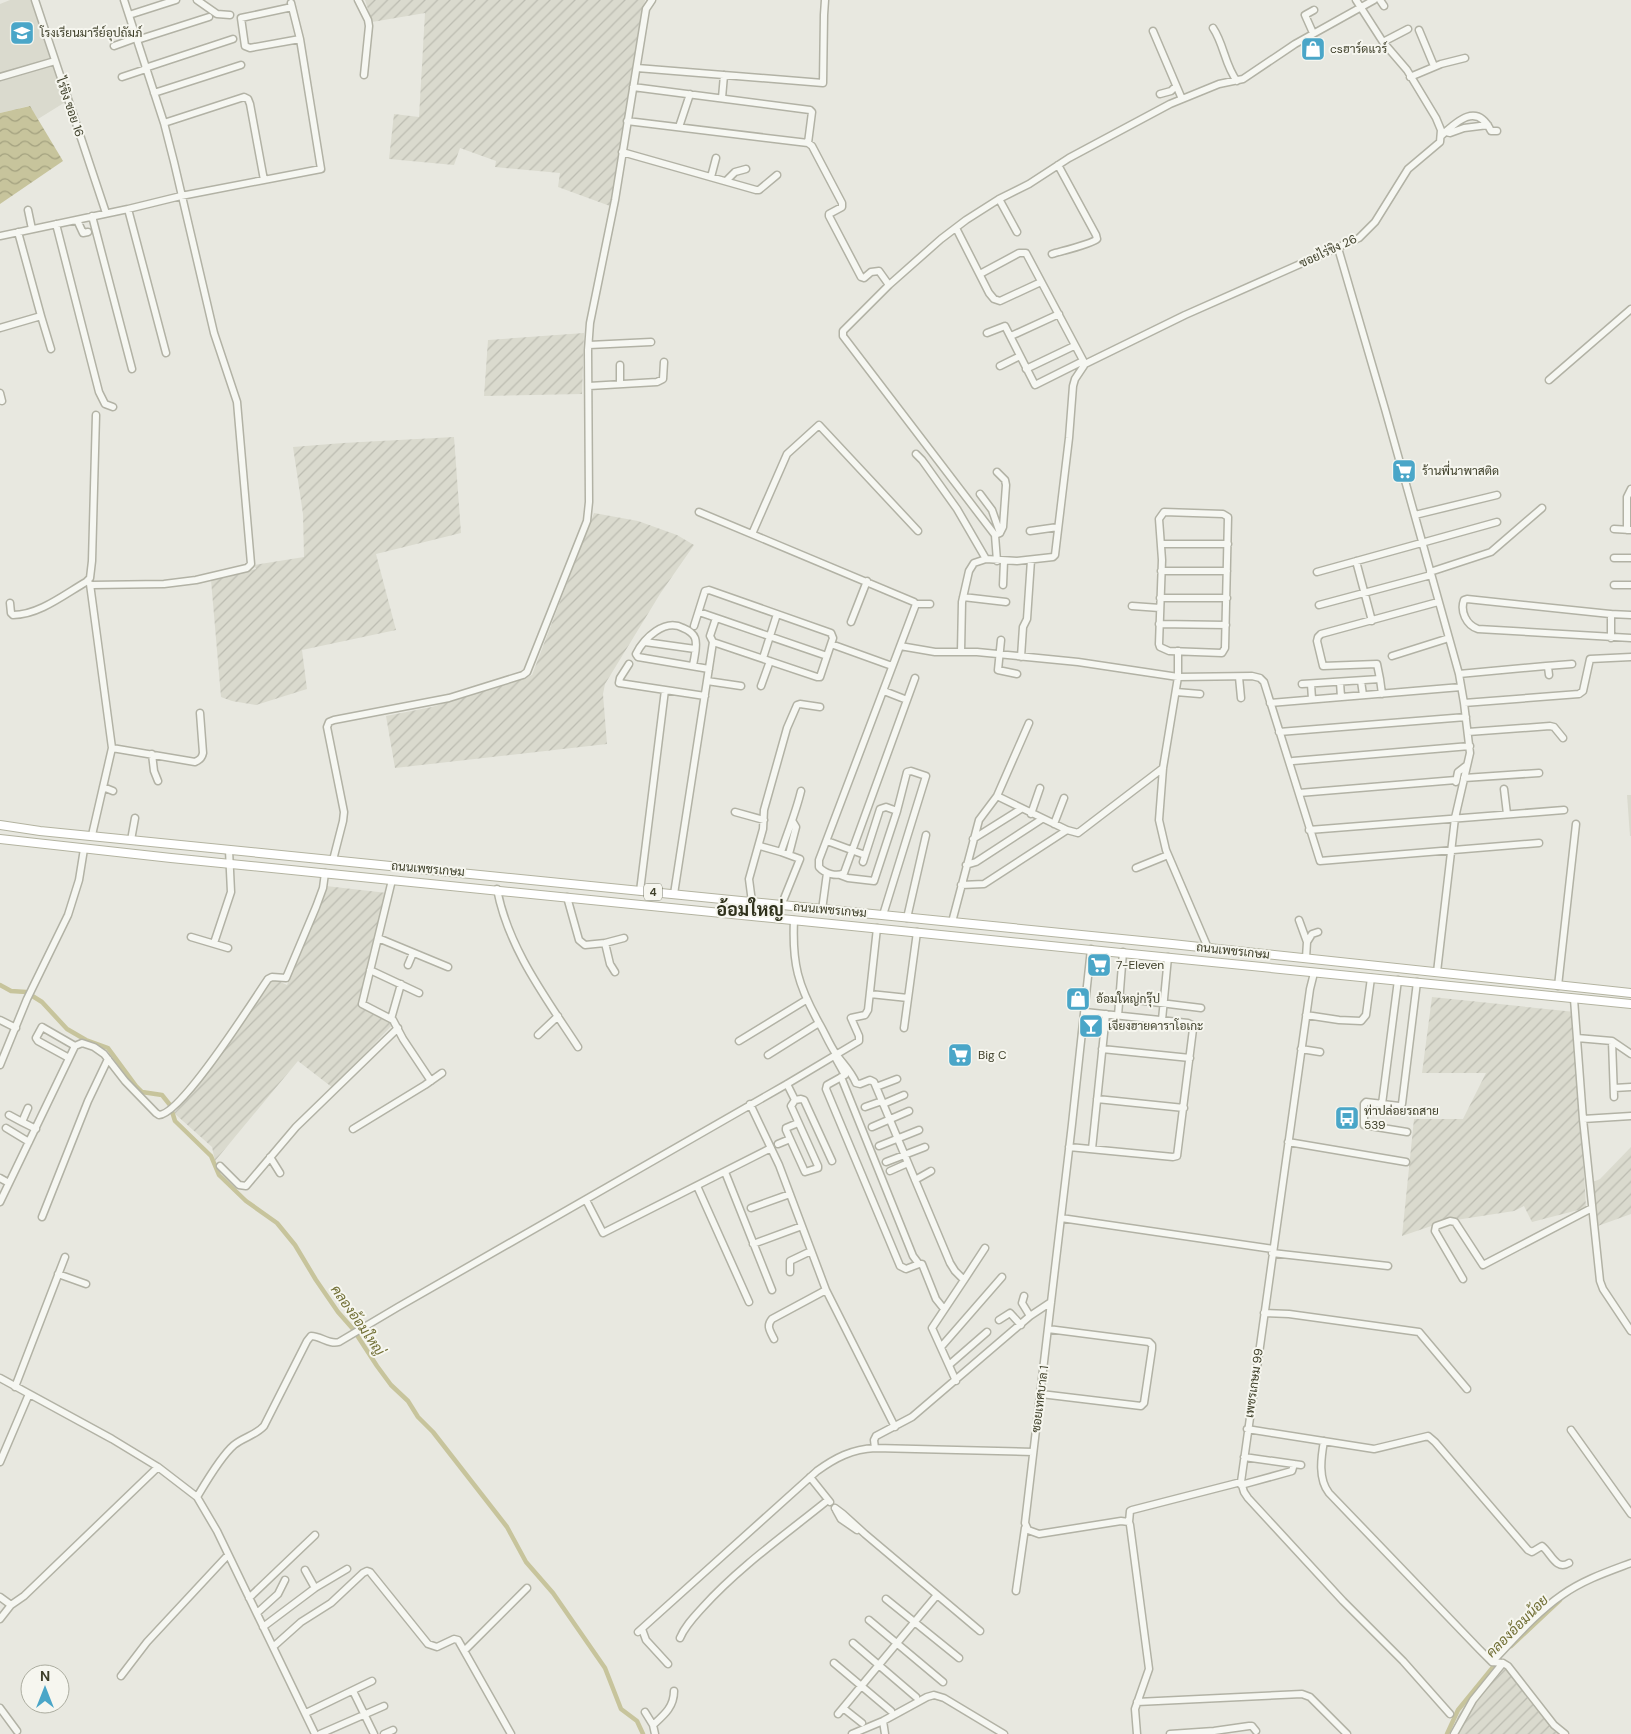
<svg xmlns="http://www.w3.org/2000/svg" width="1631" height="1734" font-family="'DM Sans',Sarabun,sans-serif">
  <style>
    .built { fill: #dadace }
    .industrial { fill: url(#industrial-furrows) }
    .water { fill: url(#water-waves) }
    .lines { fill: none; stroke-linecap: round; stroke-linejoin: round }
    .canal { stroke: #c7c49c; stroke-width: 4.5 }
    .minor-casing { stroke: #b2b2a5; stroke-width: 9 }
    .major-casing { stroke: #b3b3a0; stroke-width: 10 }
    .minor { stroke: #f6f7f2; stroke-width: 6 }
    .major { stroke: #fff; stroke-width: 8 }
    .labels { text-anchor: middle; dominant-baseline: central; stroke-width: 4; stroke-linejoin: round; paint-order: stroke }
    .shield { fill: #f6f6ef; stroke: #757664; stroke-width: 1 }
    .shield-label { font-size: 11px; font-weight: bold; fill: #3e3f29 }
    .poi-label { font-size: 12px; fill: #3e3f29; stroke: #f6f6ef; text-anchor: start }
    .street-label { font-size: 12px; fill: #3e3f29; stroke: #f6f6ef }
    .water-label { font-size: 14px; font-style: italic; fill: #716f35; stroke: #f6f6ef }
    .district-label { font-size: 18px; font-weight: bold; fill: #2e301b; stroke: #f6f6ef }
  </style>
  <defs>
    <pattern id="industrial-furrows" width="10" height="10" patternUnits="userSpaceOnUse" patternTransform="scale(1.25)"><rect width="10" height="10" fill="#dadace"/><path d="M-1 1l2-2M0 10L10 0M9 11l2-2" fill="none" stroke="#bcbcb1"/></pattern>
    <pattern id="water-waves" width="16" height="10" patternUnits="userSpaceOnUse" patternTransform="scale(1.25)"><rect width="16" height="10" fill="#c7c49c"/><path d="M0 5q4-4 8 0t8 0" fill="none" stroke="#a3a17f"/></pattern>
  </defs>
  <rect width="100%" height="100%" fill="#e8e8e0"/>
  <path class="built" d="M10 0H33L67 101 38 119 29 106 0 113V4Z
    M1627 795H1631V836H1630Z"/>
  <path class="industrial" d="M365 0H645L610 206 558 187 560 173 495 167 496 161 460 148 454 165 389 159 394 114 419 117 425 13 372 22Z
    M584 333 582 394 484 396 488 340Z
    M454 437 461 533 376 554 396 630 302 650 307 689 256 705 232 701 221 697 211 580 256 569 254 565 304 557 303 514 293 447 343 443Z
    M594 513 638 521 677 535 694 545 660 594 605 684 603 694 607 744 395 768 386 716 432 707 532 675Z
    M326 886 387 893 358 1004 395 1022 333 1088 298 1061 215 1161 212 1147 174 1113 190 1095 272 978 287 985Z
    M1432 997 1575 1012 1586 1208 1532 1222 1524 1206 1514 1211 1443 1222 1402 1236 1414 1119H1463L1486 1073H1422Z
    M1631 1147V1214L1595 1227 1591 1183 1600 1179Z
    M1502 1664 1554 1731 1558 1734H1450L1460 1712 1494 1668Z"/>
  <path class="water" d="M30 106 63 161 0 204V113Z"/>
  <g class="lines">
    <path class="canal" d="M0 985 11 991 26 992 42 1002 67 1029 86 1040 108 1048 136 1086 142 1092 162 1095 170 1105 175 1121 211 1156 219 1175 246 1201 277 1223 295 1245 316 1280 338 1312 353 1329 377 1366 391 1385 408 1401 418 1417 433 1432 507 1527 526 1562 553 1593 605 1668 621 1709 637 1721 643 1734
      M1511 1646 1560 1600
      M1447 1734 1458 1710 1498 1661"/>
    <defs>
      <path id="minor" d="M35 0 106 213
        M197 0 217 14 230 15
        M358 0 368 20 369 26 364 75
        M1380 0 1384 6
        M292 7 241 18 245 46 250 48 300 39
        M129 15 176 0
        M1213 28C1224 44 1225 66 1237 81
        M1419 30 1434 66
        M1153 31 1182 99
        M1313 33 1305 15 1314 10
        M137 40 209 17
        M1383 42 1408 29
        M114 46 136 38
        M145 68 233 39
        M637 68 823 83 824 15 825 0
        M0 77 55 61
        M122 77 146 69
        M1410 77 1441 64 1465 58
        M633 87 810 110 812 112 808 143
        M154 93 241 65
        M1160 94 1171 91 1176 86
        M722 98 724 75
        M627 121 808 143 812 146 842 203V207L829 214V216L861 277 864 278 871 272 879 271 889 285
        M164 123 244 97 248 99 250 104 264 180
        M679 127 690 94
        M1446 132 1450 133 1464 128 1488 125
        M1441 136C1457 121 1477 102 1491 131H1497
        M622 152 756 190H759L777 175
        M711 177 716 158
        M726 181 735 172 746 169
        M999 199 1017 232
        M128 209 166 353
        M28 210 32 229
        M92 216 132 369
        M77 220 83 233 88 232
        M56 224 99 392 105 404 113 407
        M956 228 989 293 994 299 1000 301 1041 282
        M0 236 128 209 181 196 321 169 300 39 291 3
        M1338 248 1385 409 1449 638 1459 674 1464 703 1470 753 1455 818 1437 972
        M1052 254C1062 251 1092 244 1097 239L1096 235 1058 165
        M980 274 1019 253H1026L1085 364
        M41 316 51 349
        M0 328 41 316 18 232
        M987 333 1005 326 1035 385 1083 361
        M1011 336 1059 314
        M589 345 651 342
        M620 365V384
        M1000 366 1020 356
        M1026 369 1074 346
        M1549 380 1631 309
        M589 386 657 382 663 379 664 362
        M0 393 2 401
        M916 454 922 460 957 509 986 559
        M980 494 992 510 1000 533
        M699 512 914 602 916 604H930
        M1164 512 1223 514 1228 517 1225 648 1222 653 1169 651 1160 647 1159 644 1162 560 1159 519Z
        M1415 515 1497 495
        M1614 529 1631 530
        M1627 530V497L1631 489
        M1030 531 1058 527
        M752 534 787 454 819 425 918 531
        M995 535 1000 533 1003 527 1006 485 1005 480 997 472
        M1161 544H1228
        M1614 558H1631
        M997 561 995 535 843 336V331L889 285 941 239 966 220 999 199 1029 184 1069 158 1170 104 1219 84 1243 79 1295 44 1374 0
        M1356 561 1372 621
        M1161 571H1227
        M1317 572 1497 522
        M1430 572 1491 552 1542 508
        M90 584 112 748 92 835
        M92 585 164 584 196 580 247 568 251 564 237 402 214 333 174 162 164 123 124 0
        M1003 585 1004 561
        M1614 585H1631
        M963 597 1006 602
        M1160 598H1227
        M10 603 11 613 13 615C39 615 65 594 86 582L90 578 92 561 96 415
        M1319 605 1431 575
        M1132 606 1160 608
        M699 612 827 656
        M1631 615 1610 614 1467 599 1464 600C1460 611 1466 625 1478 629L1631 638
        M851 622 867 581
        M1159 624 1226 625
        M694 626 705 591 709 590 831 633 833 638 820 677H817L713 642 710 636 716 618
        M1611 638V614
        M1001 640 998 670 1017 674
        M645 642 695 649
        M831 644 892 666
        M900 646 935 652H977L1078 662 1178 677 1252 676 1260 678 1264 682 1320 861 1539 843
        M1178 651V677L1163 768 1159 820 1166 850 1208 948
        M961 652 962 602 969 571 974 563 986 559 1017 561 1053 557 1055 555 1069 438 1073 386 1075 379 1085 364 1185 315 1359 238 1375 222 1408 169 1440 142 1441 130 1436 118 1407 70 1383 42 1356 0
        M1392 656 1449 638
        M1021 657 1023 627 1027 619 1031 560
        M763 658 777 614
        M629 664 620 678 619 683 705 696
        M693 666C694 657 698 646 695 638 693 633 688 630 683 628 665 618 644 638 636 654L638 657 709 669
        M1546 666 1572 664
        M1459 674 1546 666 1548 667 1549 675
        M1239 677 1241 698
        M915 678 844 873C837 877 825 874 819 867V860L916 604
        M1380 679 1377 664 1323 666 1317 641 1318 637 1321 634 1438 602
        M707 681 741 686
        M1361 681 1363 695
        M1340 682 1341 697
        M1302 684 1380 679 1382 694
        M1311 684 1312 699
        M761 686 770 661
        M884 691 907 700
        M1176 692 1200 694
        M1270 703 1461 687
        M1464 703 1579 694 1583 691 1590 659 1631 657
        M1279 732 1466 717
        M1468 732 1550 726 1554 727 1563 738
        M112 748 195 762C200 760 202 758 203 753L200 713
        M152 754 154 771 158 781
        M1293 761 1470 746
        M1464 778 1539 773
        M1456 782 1458 772 1467 765
        M103 787 113 791
        M1504 789 1507 814
        M1299 793 1456 780
        M997 796 1067 830 1078 833 1163 768
        M735 812 764 820
        M1031 814 1040 788
        M1054 824 1064 798
        M1309 830 1564 810
        M973 839 1021 809
        M131 840 135 818
        M827 841 865 855
        M760 846 781 852C788 831 796 812 801 791
        M789 854 796 827 793 822
        M333 860 343 821 344 812 327 727 329 722 334 720 449 698 523 675 527 672 587 521 589 502 588 350 590 323 615 200 646 9 652 0
        M863 862 880 809 886 807 897 811 907 772 911 771 926 776 883 915
        M966 865 976 862 1042 819
        M1136 868 1168 855
        M840 875 848 878 874 881 897 811
        M392 880 362 1004 393 1020 403 1039 431 1081
        M961 885 984 884 1067 830
        M497 889C508 948 546 998 578 1047
        M640 891 665 690
        M674 894 713 642
        M567 897 579 940 585 945 605 943 610 964 615 972
        M752 902 749 879 763 829 764 810 787 728 797 705 800 704 820 707
        M781 906 800 859 781 852
        M822 910 827 873
        M907 918 926 835
        M794 920C792 964 798 985 819 1023 825 1033 829 1044 836 1054 843 1064 851 1071 856 1083L860 1084 870 1080 874 1082 950 1263 955 1271 964 1280 932 1328 956 1381
        M1299 920 1307 942 1306 958
        M952 922 979 820 997 796 1029 723
        M191 937 228 948
        M378 938 448 967
        M1307 942 1312 934 1318 932
        M214 943 231 892 229 850
        M605 943 624 938
        M1091 949 1072 1124 1025 1523 1028 1530 1039 1534 1121 1521 1129 1522 1130 1525 1149 1669 1135 1709 1137 1734
        M408 965 413 953
        M370 970 419 993
        M1314 973 1310 989 1241 1482 1244 1492 1248 1498 1343 1601 1403 1661 1450 1714
        M1558 986 1576 824
        M870 994 908 998
        M1120 998 1201 1008
        M1574 999 1583 1119 1600 1281 1603 1289 1631 1331
        M1306 1015 1339 1020 1361 1021 1366 1015 1371 978
        M1118 1016 1123 952
        M391 1019 401 984
        M0 1020 16 1028
        M1162 1020 1168 957
        M904 1028 917 932
        M538 1035 558 1016
        M1577 1038 1612 1041 1631 1054
        M739 1041 806 1000
        M1612 1041 1614 1097
        M1102 1049 1190 1058
        M1301 1049 1320 1052
        M768 1055 819 1023
        M835 1057 845 1075 827 1085 826 1089 900 1266 906 1269 919 1264H922L936 1299 944 1309
        M69 1058 38 1041 36 1038 42 1027 75 1046
        M0 1065 27 999 68 915 79 880 84 849
        M841 1077 913 1256 919 1264
        M787 1084 795 1100 801 1099 804 1100 832 1161
        M876 1087 897 1079
        M1614 1088 1631 1087
        M1097 1099 1184 1108
        M795 1100 791 1106 818 1166V1168L805 1172 786 1130V1128L798 1123
        M750 1104 779 1165 826 1290 895 1427
        M883 1104 904 1095
        M1382 1104 1398 980
        M865 1107 882 1101
        M28 1108 22 1122 36 1129
        M9 1115 22 1122
        M1583 1119 1631 1116
        M872 1127 909 1111
        M6 1128 29 1142
        M353 1129 425 1085 442 1073
        M1407 1132 1364 1125V1104L1366 1102 1399 1106 1402 1104 1417 982
        M1288 1142 1406 1162
        M778 1144 790 1139
        M879 1146 919 1130
        M1069 1147 1173 1157 1177 1156 1193 1029 1192 1025 1188 1023 1085 1012
        M1092 1149 1106 1014
        M270 1157 280 1173
        M886 1162 925 1147
        M220 1166 239 1185 246 1186 296 1127 398 1028
        M890 1171 908 1163
        M725 1172 772 1290
        M0 1178 9 1183
        M915 1180 931 1171
        M697 1186 749 1302
        M586 1200 603 1233 771 1148
        M0 1202 75 1046 82 1043 94 1047 104 1054 125 1081 156 1113 159 1115C182 1114 253 1001 268 979L272 977 286 978 316 907 323 888 325 873
        M751 1208 790 1194
        M42 1217 88 1101 108 1059
        M1061 1218 1273 1249
        M753 1244 802 1226
        M1272 1253 1388 1266
        M790 1272V1261L811 1251
        M58 1274 86 1284
        M1463 1279 1435 1231 1436 1226 1450 1221 1455 1222 1483 1265 1592 1208
        M964 1280 985 1248
        M1024 1296 1022 1303 1030 1316
        M1264 1313 1289 1314 1419 1332 1467 1389
        M999 1320 1010 1313 1021 1325
        M774 1339C770 1331 766 1326 772 1319L826 1290
        M941 1347 1002 1277
        M949 1365 987 1332
        M0 1378 112 1439 158 1467 197 1497 217 1531 315 1734
        M15 1387 65 1257
        M1041 1394 1141 1406 1144 1403 1152 1349V1345L1149 1342 1048 1329
        M1247 1429 1374 1449 1428 1436 1435 1442 1528 1550 1532 1552 1542 1546C1551 1553 1556 1571 1569 1563
        M1571 1430 1631 1514
        M1324 1441C1321 1458 1318 1479 1329 1493L1479 1649 1492 1662 1503 1663 1508 1666 1554 1725 1565 1734
        M875 1448 874 1440 876 1436 912 1417 1030 1316 1051 1302
        M1244 1457 1301 1465
        M0 1462 29 1394
        M810 1477 830 1502
        M1241 1485 1292 1471 1294 1464
        M197 1497C206 1482 221 1456 234 1445 244 1437 256 1435 264 1426L307 1341 311 1336C321 1336 329 1345 339 1342L398 1307 787 1084 859 1041V1036L851 1018 865 1015 868 1010 877 928
        M835 1508 843 1514 865 1534 980 1631
        M836 1510 841 1519 857 1530
        M1129 1522 1130 1511 1132 1510 1241 1482
        M305 1570 315 1588
        M1016 1591 1025 1528
        M0 1597 11 1605
        M249 1598 315 1535
        M886 1599 959 1658
        M257 1613 278 1594 285 1580
        M0 1619 11 1605 24 1596 158 1467
        M869 1620 943 1682
        M263 1627 315 1588 347 1569
        M642 1629 646 1640 668 1664
        M638 1632 817 1471C835 1458 852 1449 875 1448L1033 1452
        M680 1638C685 1626 694 1617 703 1607 739 1567 786 1534 828 1500
        M853 1643 916 1697
        M273 1647 301 1622 331 1603 363 1573 367 1571 370 1572 428 1644 437 1647 454 1639 458 1640 511 1734
        M465 1650 527 1588
        M1492 1662C1514 1639 1536 1613 1562 1595 1583 1580 1607 1572 1631 1563
        M834 1663 891 1711
        M121 1676 147 1642 228 1555
        M353 1691 374 1734
        M1137 1702 1302 1694 1310 1697 1347 1734
        M0 1708 17 1731
        M843 1708 862 1723
        M645 1712 653 1725 655 1734
        M306 1713 372 1681
        M838 1714 937 1595
        M883 1721 885 1734
        M653 1725C664 1715 674 1707 674 1691
        M320 1734 384 1706
        M384 1734 393 1730
        M852 1734 883 1721 927 1697 934 1695 944 1698 1004 1734
        M1170 1734 1214 1731 1249 1726H1252L1256 1731
        M1454 1734 1473 1700 1503 1663"/>
      <path id="major" d="M0 825 40 831 1172 944 1631 993
        M0 839 171 858 1631 1004"/>
    </defs>
    <use href="#minor" class="minor-casing"/>
    <use href="#major" class="major-casing"/>
    <use href="#minor" class="minor"/>
    <use href="#major" class="major"/>
  </g>
  <defs>
    <symbol id="school-square" viewBox="-11 -11 22 22"><rect x="-9" y="-9" width="18" height="18" rx="4" fill="#4aa6c8" stroke="#f6f6ef"/><path d="M0-5L7-2L0 1L-7-2ZM-4 1L0 2.5L4 1V4Q0 6-4 4Z" fill="#fff"/></symbol>
    <symbol id="shop-square" viewBox="-11 -11 22 22"><rect x="-9" y="-9" width="18" height="18" rx="4" fill="#4aa6c8" stroke="#f6f6ef"/><path d="M-5-2.5h2.3a2.7 3.5 0 0 1 5.4 0H5L5.5 6h-11ZM-1.5-2.5h3a1.5 2.3 0 0 0-3 0Z" fill="#fff"/></symbol>
    <symbol id="supermarket-square" viewBox="-11 -11 22 22"><rect x="-9" y="-9" width="18" height="18" rx="4" fill="#4aa6c8" stroke="#f6f6ef"/><path d="M-6-5.5h2.5l.6 2H6L4.5 2H-2.5L-4.4-4H-6ZM-1.5 3.2a1.3 1.3 0 1 0 .1 0ZM3 3.2a1.3 1.3 0 1 0 .1 0Z" fill="#fff"/></symbol>
    <symbol id="bar-square" viewBox="-11 -11 22 22"><rect x="-9" y="-9" width="18" height="18" rx="4" fill="#4aa6c8" stroke="#f6f6ef"/><path d="M-6-5H6L.8 .8V4.5H3.5V6h-7V4.5H-.8V.8Z" fill="#fff"/></symbol>
    <symbol id="bus-square" viewBox="-11 -11 22 22"><rect x="-9" y="-9" width="18" height="18" rx="4" fill="#4aa6c8" stroke="#f6f6ef"/><path d="M-5-6H5V4H4V6H2V4H-2V6H-4V4H-5ZM-3.5-4V0h7V-4ZM-3.5 1.2v1.5H-2V1.2ZM2 1.2v1.5H3.5V1.2Z" fill="#fff"/></symbol>
  </defs>
  <g fill-rule="evenodd">
    <use href="#school-square" x="8" y="19" width="28" height="28"/>
    <use href="#shop-square" x="1299" y="35" width="28" height="28"/>
    <use href="#supermarket-square" x="1390" y="457" width="28" height="28"/>
    <use href="#supermarket-square" x="1085" y="951" width="28" height="28"/>
    <use href="#shop-square" x="1064" y="985" width="28" height="28"/>
    <use href="#bar-square" x="1077" y="1012" width="28" height="28"/>
    <use href="#supermarket-square" x="946" y="1041" width="28" height="28"/>
    <use href="#bus-square" x="1333" y="1104" width="28" height="28"/>
  </g>
  <g class="labels">
    <rect class="shield" x="644" y="883.5" width="18" height="17" rx="4"/>
    <g class="shield-label">
      <text x="653" y="892">4</text>
    </g>
    <g class="poi-label">
      <text x="40" y="33">โรงเรียนมารีย์อุปถัมภ์</text>
      <text x="1330" y="49">csฮาร์ดแวร์</text>
      <text x="1422" y="471">ร้านพี่นาพาสติด</text>
      <text x="1116" y="965">7-Eleven</text>
      <text x="1096" y="999">อ้อมใหญ่กรุ๊ป</text>
      <text x="1108" y="1026">เจียงฮายคาราโอเกะ</text>
      <text x="978" y="1055">Big C</text>
      <text x="1364" y="1111">ท่าปล่อยรถสาย<tspan x="1364" dy="14">539</tspan></text>
    </g>
    <g class="street-label">
      <text transform="translate(70 107) rotate(71)">ไร่ขิง ซอย 16</text>
      <text transform="translate(1328 251) rotate(-25)">ซอยไร่ขิง 26</text>
      <text transform="translate(428 869) rotate(5)">ถนนเพชรเกษม</text>
      <text transform="translate(830 910) rotate(5)">ถนนเพชรเกษม</text>
      <text transform="translate(1233 951) rotate(6)">ถนนเพชรเกษม</text>
      <text transform="translate(1254 1383) rotate(-82)">เพชรเกษม 99</text>
      <text transform="translate(1040 1399) rotate(-83)">ซอยเทศบาล 1</text>
    </g>
    <g class="water-label">
      <text transform="translate(358 1320) rotate(55)">คลองอ้อมใหญ่</text>
      <text transform="translate(1517 1626) rotate(-45)">คลองอ้อมน้อย</text>
    </g>
    <g class="district-label">
      <text x="750" y="910">อ้อมใหญ่</text>
    </g>
  </g>
  <g transform="translate(45 1689)"><circle r="24" fill="#f6f6ef" stroke="#acada0"/>
  <path d="M0-4L9 19L0 12L-9 19Z" fill="#4aa6c8"/>
  <text y="-8" font-size="14" font-weight="bold" text-anchor="middle" fill="#3e3f29">N</text>
  </g>
</svg>
